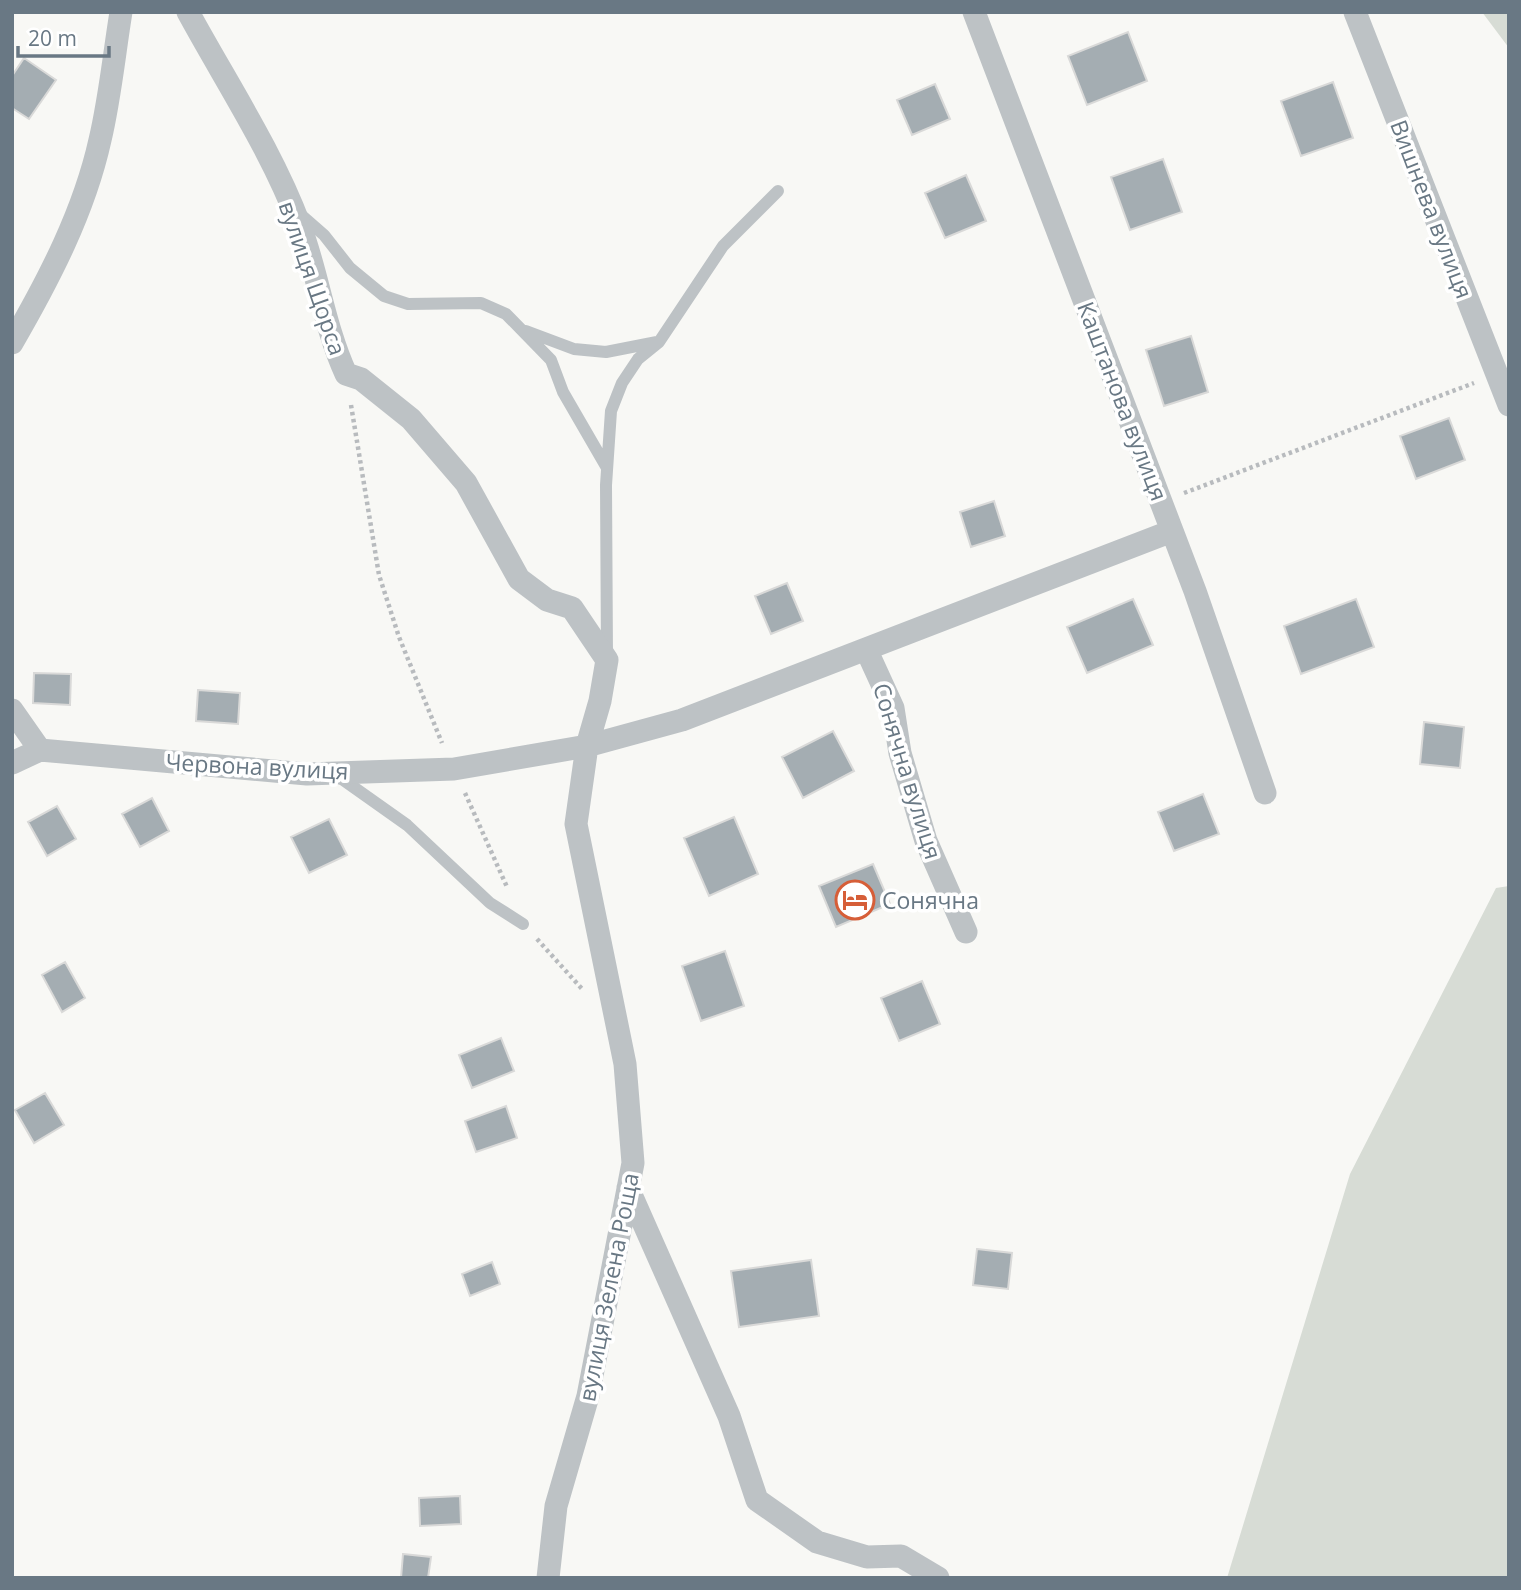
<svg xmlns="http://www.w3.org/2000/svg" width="1521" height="1590" font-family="'Open Sans',sans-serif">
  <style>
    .green { fill: #d7dcd5 }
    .building { fill: #a4adb2; stroke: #d9d9d8; stroke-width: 2 }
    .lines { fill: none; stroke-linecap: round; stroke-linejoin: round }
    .path { stroke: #b8bbbe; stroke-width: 4.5; stroke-dasharray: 3.5 3.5; stroke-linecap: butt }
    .service { stroke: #bdc2c5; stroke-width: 12 }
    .minor { stroke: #bdc2c5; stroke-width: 23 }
    .labels { text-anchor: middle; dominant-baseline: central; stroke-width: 7; stroke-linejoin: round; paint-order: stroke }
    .street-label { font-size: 23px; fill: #697884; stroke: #fff }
    .poi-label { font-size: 23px; fill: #697884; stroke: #fff; text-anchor: start }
  </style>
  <rect width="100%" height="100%" fill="#f8f8f5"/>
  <path class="green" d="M1482 12H1509V48Z
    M1509 886V1578H1227L1350 1174 1496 888Z"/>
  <path class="building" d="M1128 32 1147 81 1087 105 1068 56Z
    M24 58 56 80 29 119 12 108V76Z
    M1333 82 1353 138 1301 156 1281 101Z
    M935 84 950 119 912 135 897 100Z
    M1163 159 1182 212 1130 230 1111 177Z
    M966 175 986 221 945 238 925 193Z
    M1191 336 1208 392 1164 406 1146 350Z
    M1449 418 1465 460 1416 479 1400 436Z
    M994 501 1005 536 971 547 960 512Z
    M787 583 803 621 771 634 755 596Z
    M1133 599 1153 645 1087 673 1067 627Z
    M1356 599 1374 647 1301 674 1284 626Z
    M34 673 71 674 70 705 33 703Z
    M198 690 240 693 238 724 196 721Z
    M1424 722 1464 727 1460 768 1420 764Z
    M833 731 854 771 803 798 782 757Z
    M1203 794 1219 834 1174 851 1158 812Z
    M152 798 169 831 140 847 122 814Z
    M57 806 76 839 47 856 28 822Z
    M734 817 758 874 709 896 684 838Z
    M329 819 347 855 309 873 291 837Z
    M873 864 890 904 836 927 819 886Z
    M725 951 744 1006 701 1021 682 966Z
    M65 962 85 998 62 1012 42 975Z
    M922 981 940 1024 899 1041 881 998Z
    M501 1038 514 1071 472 1088 459 1055Z
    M45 1093 64 1125 34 1143 15 1110Z
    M506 1106 517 1138 476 1152 465 1121Z
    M977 1249 1012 1253 1008 1289 973 1285Z
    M811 1260 819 1316 739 1327 731 1271Z
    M492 1262 500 1284 470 1296 462 1274Z
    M460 1496 461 1524 420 1526 419 1498Z
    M403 1554 431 1557 428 1578H401Z"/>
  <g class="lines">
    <path class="path" d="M351 405 379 575 399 637 442 743
      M1184 493 1474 383
      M465 793 507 887
      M537 939 583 990"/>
    <path class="service" d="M300 214 324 235 350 268 384 296 408 304 481 303 506 314 551 360 563 392 607 468
      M526 331 574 349 606 352 657 342
      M607 657 606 485 611 411 622 383 638 359 659 342 723 246 778 191
      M335 774 407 825 490 903 523 924"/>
    <path class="minor" d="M188 12C226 82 272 151 300 226 318 274 324 326 346 374L361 379 411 419 466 483 519 579 547 600 572 608 607 660 600 701 587 746 576 824 625 1064 633 1163 588 1396 556 1506 548 1578
      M974 12 1195 591 1265 793
      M1355 12 1509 405
      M12 343C49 279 84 212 100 140 110 98 114 55 121 12
      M866 649 893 708 900 753 926 841 966 932
      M12 710 40 750
      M12 763 40 750 307 774 454 769 587 746 682 720 1172 531
      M628 1188 729 1416 757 1500 817 1542 867 1557 901 1556 938 1578"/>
  </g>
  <defs>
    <symbol id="hotel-ring" viewBox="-11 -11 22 22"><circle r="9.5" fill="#fff" stroke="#d65e38" stroke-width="1.5"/><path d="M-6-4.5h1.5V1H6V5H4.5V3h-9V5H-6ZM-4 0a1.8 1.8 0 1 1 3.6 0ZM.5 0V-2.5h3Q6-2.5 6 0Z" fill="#d65e38"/></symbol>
  </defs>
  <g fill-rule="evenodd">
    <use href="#hotel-ring" x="833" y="878" width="44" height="44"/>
  </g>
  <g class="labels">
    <g class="street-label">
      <text transform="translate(1432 209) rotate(69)">Вишнева вулиця</text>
      <text transform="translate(313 278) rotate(71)">вулиця Щорса</text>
      <text transform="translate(1123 401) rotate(69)">Каштанова вулиця</text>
      <text transform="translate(257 766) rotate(3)">Червона вулиця</text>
      <text transform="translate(908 771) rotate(73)">Сонячна вулиця</text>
      <text transform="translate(608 1287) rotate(-79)">вулиця Зелена Роща</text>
    </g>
    <g class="poi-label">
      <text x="882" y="900">Сонячна</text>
    </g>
  </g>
  <rect width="1521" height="1590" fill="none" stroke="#697884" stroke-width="28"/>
  <path d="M18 46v10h91v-10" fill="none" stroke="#697884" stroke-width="3.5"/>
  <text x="28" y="46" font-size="21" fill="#697884" stroke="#ffffff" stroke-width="5" paint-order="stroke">20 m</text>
</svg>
